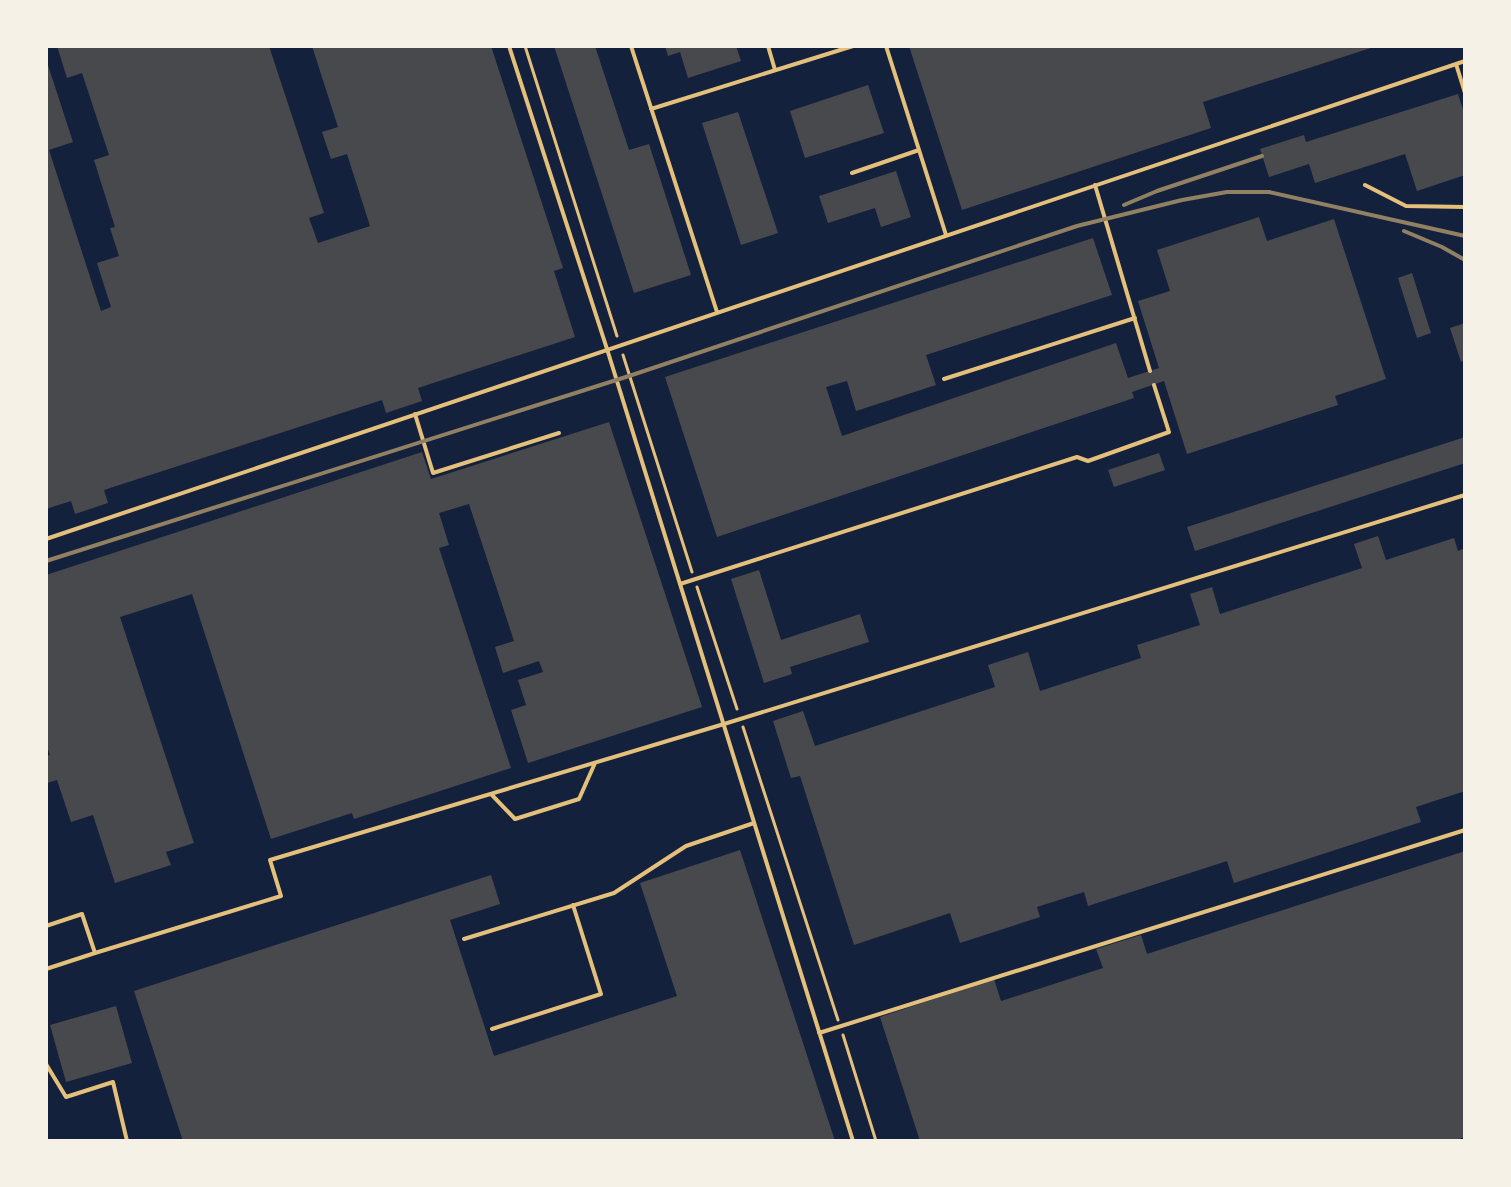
<svg xmlns="http://www.w3.org/2000/svg" width="1511" height="1187" font-family="'Crimson Pro',serif">
  <style>
    .building { fill: #48494c }
    .lines { fill: none; stroke-linecap: round; stroke-linejoin: round }
    .path { stroke: #e5c07b; stroke-width: 3 }
    .service { stroke: #e5c07b; stroke-width: 4 }
    .rail { stroke: #918062; stroke-width: 4 }
  </style>
  <rect width="100%" height="100%" fill="#14213d"/>
  <path class="building" d="M57 46H269L324 213 309 218 318 243 370 226 347 154 331 159 322 132 338 127 312 46H491L563 268 554 271 575 337 418 388 422 401 386 413 382 400 104 490 108 503 75 514 71 501 46 509V59L73 142 49 150 101 311 111 307 97 263 119 256 110 228 115 227 94 160 109 155 82 73 67 78Z
    M554 46H595L629 150 649 144 691 275 634 293Z
    M665 46H736L741 61 688 78 680 52 668 56Z
    M909 46H1374V47L1203 102 1211 128 962 210Z
    M868 85 884 133 805 158 790 111Z
    M1458 94 1465 116V175L1417 191 1405 154 1315 183 1309 164 1269 177 1260 149 1304 135 1306 142Z
    M738 112 778 233 741 245 702 123Z
    M896 171 911 217 881 227 875 208 828 223 819 196Z
    M1259 217 1267 241 1334 219 1386 379 1335 396 1338 405 1187 454 1164 381 1132 392 1134 398 717 537 665 377 1093 238 1112 295 926 355 936 385 856 411 847 381 826 387 842 436 1116 343 1128 378 1159 368 1138 301 1170 291 1157 250Z
    M1412 273 1431 333 1417 338 1398 278Z
    M1465 323V360L1461 362 1450 328Z
    M609 422 702 707 528 763 511 710 526 705 518 680 543 672 539 661 503 673 495 647 514 641 469 504 439 513 449 545 439 548 511 768 354 819 352 813 271 839 192 594 120 617 194 843 166 852 171 865 115 883 93 815 71 822 57 780 47 783 46 782V756L50 755 46 743V575L422 452 431 479Z
    M1465 437V463L1195 551 1187 527Z
    M1159 453 1165 470 1114 487 1108 470Z
    M1378 536 1386 560 1454 538 1458 551 1465 548V791L1416 807 1421 822 1234 883 1227 861 1088 906 1084 892 1037 907 1040 917 960 943 950 913 854 945 800 776 791 778 773 721 803 711 815 746 995 687 988 665 1028 652 1040 691 1141 658 1137 645 1200 625 1190 594 1212 587 1220 614 1362 568 1354 544Z
    M759 570 781 640 860 614 869 642 790 667 792 674 764 683 731 579Z
    M740 850 835 1141H183L134 991 491 875 500 904 450 920 494 1056 677 996 640 883Z
    M1465 851V1137L1452 1141H920L880 1017 994 979 1001 1001 1103 968 1096 949 1141 935 1147 954Z
    M116 1006 132 1063 66 1082 50 1025Z"/>
  <g class="lines">
    <path class="path" d="M525 46 617 336
      M623 355 692 572
      M697 587 737 709
      M743 727 838 1020
      M843 1035 876 1141"/>
    <path class="service" d="M509 46 607 349 853 1141
      M631 46 717 312
      M768 46 775 70
      M886 46 946 235
      M1456 64 1465 93
      M651 109 853 46
      M852 173 919 150
      M1095 185 1150 371
      M1365 185 1406 206 1465 207
      M944 379 1135 318
      M415 414 433 473 559 433
      M46 539 1465 61
      M680 584 1077 457 1088 461 1169 432 1154 385
      M491 794 515 819 579 799 595 763
      M46 926 82 914 95 953 281 896 270 860 724 724 1465 495
      M464 939 614 893 686 846 754 823
      M46 969 95 953
      M492 1029 601 994 573 905
      M819 1033 1465 830
      M46 1064 66 1097 113 1082 127 1141"/>
    <path class="rail" d="M1124 205 1157 191 1262 156
      M1404 231 1442 247 1465 260
      M46 561 629 376 1077 226 1182 200 1227 192H1269L1465 236"/>
  </g>
  <rect width="1511" height="1187" fill="none" stroke="#f6f1e7" stroke-width="96"/>
</svg>
